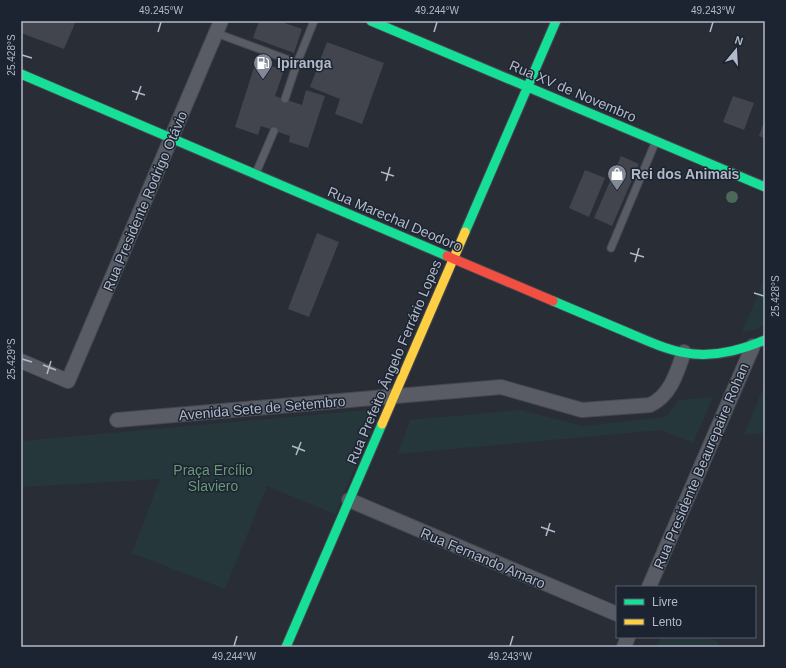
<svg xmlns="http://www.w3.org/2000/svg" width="786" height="668" font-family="Arial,sans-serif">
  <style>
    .green { fill: #26373c }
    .building { fill: #42454d }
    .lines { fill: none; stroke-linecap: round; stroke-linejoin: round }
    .lane-casing { stroke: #45484f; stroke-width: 9 }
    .street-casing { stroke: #45484f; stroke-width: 16 }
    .fast-casing { stroke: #45484f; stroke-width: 11 }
    .slow-casing { stroke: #45484f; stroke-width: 11 }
    .jam-casing { stroke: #45484f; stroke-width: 11 }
    .lane { stroke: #595c64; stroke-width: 7 }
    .street { stroke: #595c64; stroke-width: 14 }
    .fast { stroke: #16e098; stroke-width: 9 }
    .slow { stroke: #ffcf43; stroke-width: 9 }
    .jam { stroke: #f24e42; stroke-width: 9 }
    .tree { fill: #4c685a }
    .ticks { fill: none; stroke: #b2b9c8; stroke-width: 1.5 }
    .labels { text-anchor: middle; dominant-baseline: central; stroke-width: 3; stroke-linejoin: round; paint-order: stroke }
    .poi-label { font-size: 14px; font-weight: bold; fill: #b2b9c8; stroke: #1c2331; text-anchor: start }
    .street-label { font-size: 14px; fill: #b2b9c8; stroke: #1c2331 }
    .park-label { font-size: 14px; fill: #699977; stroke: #1c2331 }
    .neatline { fill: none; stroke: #b2b9c8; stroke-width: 1.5 }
    .ticks-label { font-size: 10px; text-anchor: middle; fill: #b2b9c8 }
  </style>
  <rect width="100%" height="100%" fill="#292d36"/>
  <path class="green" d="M765 277V325L757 329 742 332Z
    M765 384V433L744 435 763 388Z
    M713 397 693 443 662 430 398 454 410 420 520 410 583 426 666 417 678 400Z
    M380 409 335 514 267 486 225 589 132 553 160 479 21 487V441Z
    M661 637H706L719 642 717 647H656Z"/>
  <path class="building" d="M21 21H76L64 49 21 33Z
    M259 21H279L302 29 294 53 253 38Z
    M327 42 384 63 362 124 335 114 340 99 310 87Z
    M256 61 284 70 275 96 302 105 306 90 325 96 308 148 289 142 290 136 261 126 258 135 235 127Z
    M733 96 754 103 744 130 723 122Z
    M765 119V138L759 136Z
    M621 156 639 164 612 226 594 218Z
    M585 170 605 178 589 217 569 208Z
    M317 233 339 242 309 317 288 309Z"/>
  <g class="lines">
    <defs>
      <path id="lane" d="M216 33 297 63 285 99
        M297 63 314 21
        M256 173 274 131
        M611 248 655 143"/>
      <path id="street" d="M21 361 68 381 221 21
        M117 420 501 387 582 410 650 405C671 395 677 372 684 352
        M349 500 617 614
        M649 587 753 346
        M624 647 628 637"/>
      <path id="fast" d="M371 21 765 187
        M21 74 447 256
        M465 232 556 21
        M553 301C577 311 600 321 624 331 646 340 669 352 694 354 718 356 742 350 765 340
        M286 647 382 424"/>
      <path id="slow" d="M382 424 465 232"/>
      <path id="jam" d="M447 256 553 301"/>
    </defs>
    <use href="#lane" class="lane-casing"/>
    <use href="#street" class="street-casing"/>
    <use href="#fast" class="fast-casing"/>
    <use href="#slow" class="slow-casing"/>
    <use href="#jam" class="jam-casing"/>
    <use href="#lane" class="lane"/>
    <use href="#street" class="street"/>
    <use href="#fast" class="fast"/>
    <use href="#slow" class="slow"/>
    <use href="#jam" class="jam"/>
  </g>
  <circle class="tree" cx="732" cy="197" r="6"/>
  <path class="ticks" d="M158 32 161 22M434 32 437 22M710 32 713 22M22 55 32 58M132 91 145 95M136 100 141 86M381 172 394 176M386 181 390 167M630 253 644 257M635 262 639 248M754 293 764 296M22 359 32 362M43 365 56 370M47 374 51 361M292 446 305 451M296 455 301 442M541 527 555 532M546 536 550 523M234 646 237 636M510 646 513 636"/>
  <defs>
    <symbol id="fuel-pin" viewBox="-11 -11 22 30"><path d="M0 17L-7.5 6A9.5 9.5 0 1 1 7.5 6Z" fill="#828895" stroke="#1c2331"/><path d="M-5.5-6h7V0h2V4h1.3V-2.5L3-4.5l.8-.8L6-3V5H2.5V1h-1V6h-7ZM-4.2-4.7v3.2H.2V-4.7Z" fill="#fff"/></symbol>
    <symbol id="shop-pin" viewBox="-11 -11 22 30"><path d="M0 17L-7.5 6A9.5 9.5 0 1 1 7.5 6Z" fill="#828895" stroke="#1c2331"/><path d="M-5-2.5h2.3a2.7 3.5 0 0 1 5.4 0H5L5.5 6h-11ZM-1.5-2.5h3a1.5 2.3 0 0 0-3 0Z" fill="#fff"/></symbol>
  </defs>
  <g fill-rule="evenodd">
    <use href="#fuel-pin" x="252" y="52" width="22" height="30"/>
    <use href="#shop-pin" x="606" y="163" width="22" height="30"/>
  </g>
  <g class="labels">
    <g class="poi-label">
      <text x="277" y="63">Ipiranga</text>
      <text x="631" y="174">Rei dos Animais</text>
    </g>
    <g class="street-label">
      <text transform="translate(573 91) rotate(23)">Rua XV de Novembro</text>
      <text transform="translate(145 201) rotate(-67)">Rua Presidente Rodrigo Otávio</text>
      <text transform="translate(395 219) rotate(23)">Rua Marechal Deodoro</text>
      <text transform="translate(394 362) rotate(-67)">Rua Prefeito Ângelo Ferrário Lopes</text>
      <text transform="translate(262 408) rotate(-5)">Avenida Sete de Setembro</text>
      <text transform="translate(701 466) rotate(-67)">Rua Presidente Beaurepaire Rohan</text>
      <text transform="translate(483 558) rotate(23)">Rua Fernando Amaro</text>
    </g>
    <g class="park-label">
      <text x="213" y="470">Praça Ercílio<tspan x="213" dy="16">Slaviero</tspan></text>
    </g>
  </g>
  <rect width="786" height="668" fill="none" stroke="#1c2331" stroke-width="44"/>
  <rect x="616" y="586" width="140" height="52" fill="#1c2331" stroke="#585f6d"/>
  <rect x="624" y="599" width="20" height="6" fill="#16e098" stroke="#585f6d"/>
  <text x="652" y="606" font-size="12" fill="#b2b9c8">Livre</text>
  <rect x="624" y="619" width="20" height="6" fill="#ffcf43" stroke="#585f6d"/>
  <text x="652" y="626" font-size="12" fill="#b2b9c8">Lento</text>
  <g transform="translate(736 50) rotate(18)" stroke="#1c2331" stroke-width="3" paint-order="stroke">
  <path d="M0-3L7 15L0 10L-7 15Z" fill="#b2b9c8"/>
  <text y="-6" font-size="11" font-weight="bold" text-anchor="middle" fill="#b2b9c8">N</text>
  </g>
  <rect x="22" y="22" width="742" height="624" class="neatline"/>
  <g class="ticks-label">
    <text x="161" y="14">49.245°W</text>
    <text x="437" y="14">49.244°W</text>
    <text x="713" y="14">49.243°W</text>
    <text transform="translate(11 55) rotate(-90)" y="4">25.428°S</text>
    <text transform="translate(775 296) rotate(-90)" y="4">25.428°S</text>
    <text transform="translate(11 359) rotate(-90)" y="4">25.429°S</text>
    <text x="234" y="660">49.244°W</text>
    <text x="510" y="660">49.243°W</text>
  </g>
</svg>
